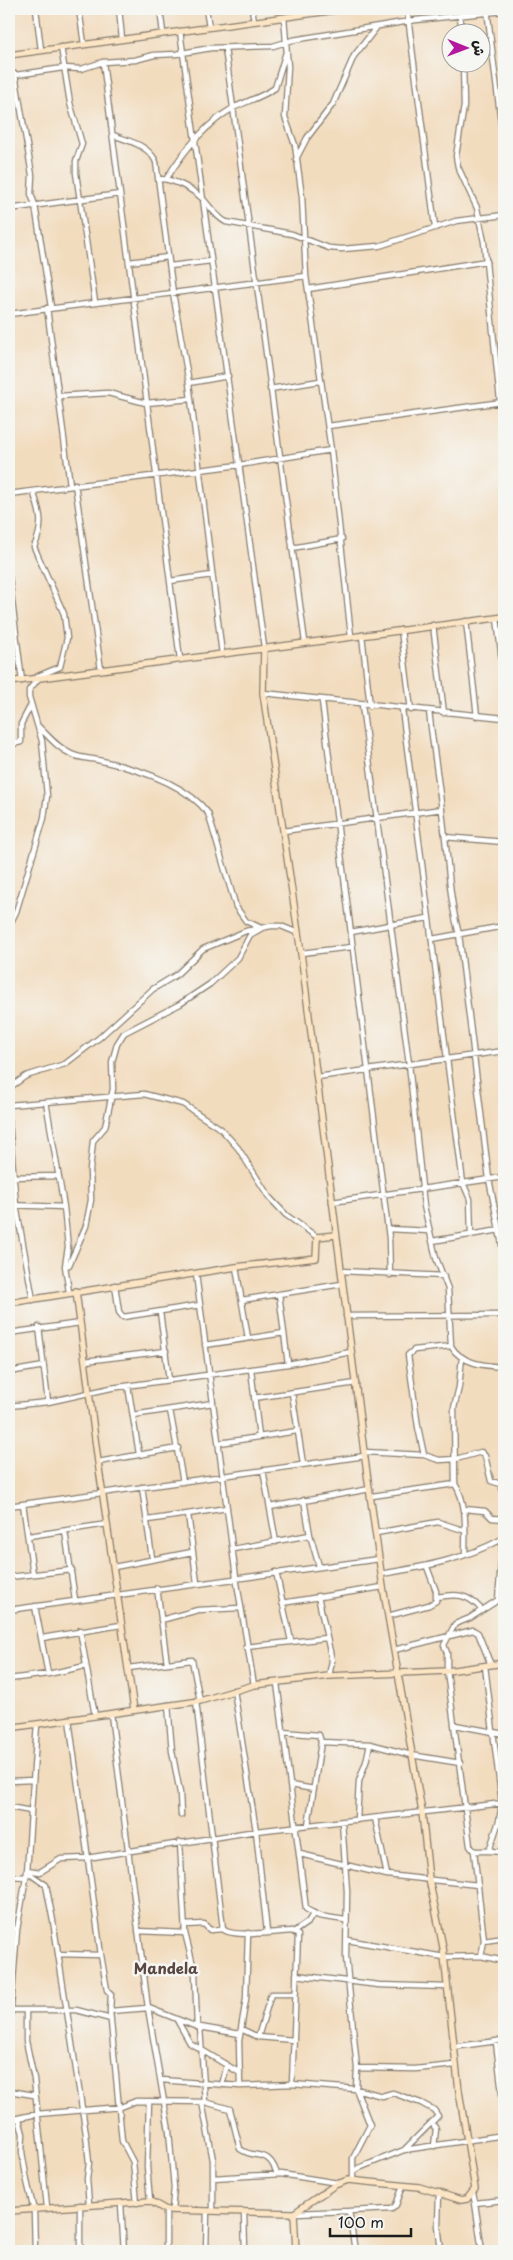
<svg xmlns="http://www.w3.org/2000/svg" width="513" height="2260" font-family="'Playpen Sans','Playpen Sans Arabic',sans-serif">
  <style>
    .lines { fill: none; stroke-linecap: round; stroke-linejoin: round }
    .street-casing { stroke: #877c6d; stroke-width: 7 }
    .secondary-casing { stroke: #877c6d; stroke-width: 8 }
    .street { stroke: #fff; stroke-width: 4.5 }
    .secondary { stroke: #fce5c4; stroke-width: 5.5 }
    .labels { text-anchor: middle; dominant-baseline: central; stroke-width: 5; stroke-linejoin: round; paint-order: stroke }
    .neighbourhood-label { font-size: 15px; font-weight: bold; fill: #5a4742; stroke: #f6f6f2 }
  </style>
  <rect width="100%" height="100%" fill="#f6f6f2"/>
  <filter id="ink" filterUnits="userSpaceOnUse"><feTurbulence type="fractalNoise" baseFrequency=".02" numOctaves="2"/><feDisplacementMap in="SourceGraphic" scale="10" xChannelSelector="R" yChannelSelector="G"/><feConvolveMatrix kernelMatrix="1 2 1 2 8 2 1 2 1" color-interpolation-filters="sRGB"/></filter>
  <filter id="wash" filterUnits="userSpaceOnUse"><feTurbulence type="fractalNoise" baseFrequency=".0096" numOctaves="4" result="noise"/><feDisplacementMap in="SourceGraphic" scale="20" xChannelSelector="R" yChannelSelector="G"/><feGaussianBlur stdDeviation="1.12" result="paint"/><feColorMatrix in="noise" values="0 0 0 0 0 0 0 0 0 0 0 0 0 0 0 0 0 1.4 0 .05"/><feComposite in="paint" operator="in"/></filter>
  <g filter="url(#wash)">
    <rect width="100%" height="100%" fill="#f2dcbe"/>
  </g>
  <g filter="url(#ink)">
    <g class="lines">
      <defs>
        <path id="street" d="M36 9 41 50
          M79 9 84 44
          M119 9 122 39
          M160 9 163 33
          M206 9 209 27
          M252 9 254 21
          M407 9 435 227
          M487 9 504 147
          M284 17 288 67 285 117 295 145 302 197 306 276 331 450 351 636
          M460 17 462 32
          M180 31 264 647
          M61 47 70 103 82 144 76 161V173L95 302
          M225 48 305 642
          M103 62 180 659
          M463 62 464 106 456 156 458 167 477 208 484 242 504 440
          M15 74 32 175 31 194 35 205 51 307
          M9 76 63 68 81 69 103 62 135 60 154 55 176 54 211 48 273 46 293 40 416 20 504 11
          M113 135C128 141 149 145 156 162L173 293 189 383 222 654
          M296 159 307 138 333 104 354 56 376 28
          M167 178C183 152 206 124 233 108 247 101 262 97 275 88L286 52
          M158 179C172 178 193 189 204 200 211 208 216 217 226 222L292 234 329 248 342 249 379 246 456 221 504 215
          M9 209 120 194
          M129 262 168 257
          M170 266 211 261
          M308 289 487 261
          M47 308 70 485
          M9 314 306 276
          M189 383 228 376
          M270 389 320 381
          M59 396 108 393 146 403 191 399
          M328 426 502 402
          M75 484 101 670
          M33 491C41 514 44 525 34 547L64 614 67 638 60 667 38 676
          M9 494 239 465 331 450
          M292 548 342 539
          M9 577 22 681
          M170 581 212 575
          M497 618 504 678
          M466 621 477 716
          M433 625 444 713
          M401 630 411 710
          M362 635 370 706
          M263 693 504 718
          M322 701 389 1238 390 1275
          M362 705 409 1064 424 1206 436 1258 448 1289 451 1346C461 1364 486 1366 504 1367
          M402 709 463 1183 470 1199 471 1235
          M429 711C434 754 441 796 445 838 449 871 450 902 459 934L489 1179 504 1255
          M39 727C49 737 58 748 71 754 81 759 92 758 102 761 138 769 185 783 208 813L236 907 246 921 261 928
          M9 745 21 742V724L31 705
          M283 831 442 809
          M445 837 504 842
          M9 926 16 912 44 818 47 796 42 741 29 697V690L39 678
          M503 926 504 935
          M351 932 428 918
          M432 939 504 926
          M301 953 352 947
          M317 1077 504 1051
          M9 1088 26 1076 65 1064 99 1038 153 989 176 975 203 949 246 931 271 926H281L298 933
          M46 1102 64 1207 68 1247 65 1266 69 1292
          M9 1105 144 1094 183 1104 221 1129 238 1148 269 1197 286 1215 317 1237
          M9 1121 16 1205 33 1300
          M9 1177 58 1176
          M332 1202 504 1177
          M9 1205 64 1207
          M388 1229 430 1231
          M432 1241 500 1230
          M65 1266 69 1265 86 1226 91 1200 90 1170 93 1141 105 1127 113 1089 112 1062 117 1044 124 1033 180 1004 210 984 238 958 250 935 262 928
          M236 1267 248 1338
          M341 1271 444 1276
          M196 1274 236 1577 254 1685
          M115 1285 119 1312 123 1317 200 1305
          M279 1294 288 1364
          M242 1300 342 1284
          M160 1312 169 1380
          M346 1316 504 1315
          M39 1327 48 1402
          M9 1333 80 1323
          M205 1345 284 1333
          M85 1361 166 1351
          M251 1369 259 1437
          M9 1372 44 1366
          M128 1386 139 1454
          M292 1393 303 1464
          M254 1398 356 1383
          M9 1406 48 1402 111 1388 288 1364 351 1352
          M170 1410 183 1482
          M133 1415 213 1403
          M220 1443 297 1431
          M364 1452 424 1455 439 1460 456 1459 481 1452 485 1456 491 1481 504 1485
          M424 1455 418 1427 408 1355 414 1350 451 1346
          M98 1462 178 1448
          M263 1470 276 1542
          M455 1484C468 1504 465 1532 465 1555
          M501 1485 504 1494
          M142 1487 152 1558
          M372 1496 455 1484 454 1408 459 1387 462 1357
          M304 1500 310 1535 319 1566
          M23 1504 33 1574
          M9 1506 365 1456
          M270 1507 370 1489
          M465 1509 485 1511 492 1518 504 1519
          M188 1514 197 1583
          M148 1520 227 1508
          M65 1531 75 1600
          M376 1533 438 1522 463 1530
          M29 1536 107 1524
          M233 1549 310 1535
          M114 1567 192 1552
          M276 1572 291 1641
          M381 1574C424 1567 466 1559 504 1538
          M9 1577 72 1570
          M157 1588 167 1663
          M318 1596 332 1661 329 1676
          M437 1597C456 1594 467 1593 481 1609
          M282 1603 383 1587
          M35 1606 48 1674
          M9 1610 379 1559
          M388 1616 429 1605 436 1601V1591L427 1567
          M161 1620 198 1610 240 1608
          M80 1630 95 1716
          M42 1638 121 1625
          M246 1647 326 1638
          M394 1650 473 1630 478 1633 491 1665
          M128 1668 192 1660 200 1701
          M9 1679 48 1674 86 1666
          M277 1683 306 1909 319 1916 345 1920
          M234 1690 256 1831 267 1932
          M196 1701 223 1929C231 1938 279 1932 292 1931L298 1935 292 2084
          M9 1703 11 1728
          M168 1705 172 1751 180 1793 181 1815
          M111 1714 148 2008 169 2131 174 2188 172 2210
          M69 1719 101 1955 107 1990 111 1994 110 2011 122 2141 133 2162 137 2203
          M455 1725 504 1734
          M283 1732 319 1735 321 1742 308 1825
          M321 1742 370 1744 411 1755 460 1763
          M9 1781 33 1780
          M290 1785 314 1789
          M9 1807 31 1811
          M375 1818 387 1875
          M357 1820 359 1781 366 1762 370 1744
          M342 1822 347 1891 346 1957 357 2068 356 2089 370 2125 353 2158V2172
          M180 1842 185 1933 195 1973 197 2027H200L205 2102
          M474 1851 470 1846 447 1671V1653L444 1645 455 1624 470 1618 498 1600 503 1539
          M489 1851 504 1852
          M300 1854 387 1875 478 1885
          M27 1870 40 1872 61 1859 87 1858 256 1831 504 1803
          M27 1872 46 1885 53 1921 86 2134 89 2163 87 2179 89 2204
          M9 1876 26 1877
          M185 1925 204 1924 210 1930 223 1929
          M9 1927 17 1930
          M138 1931 185 1933
          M295 1931 308 1922 314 1913
          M347 1940 444 1957 481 1956 504 1961
          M484 1941 474 1851H489L499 1821 502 1804 485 1666
          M58 1954 101 1955
          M481 1956 484 1941 504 1938
          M296 1975 379 1985 447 1987
          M149 2008 197 2027
          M9 2010H76L111 2019
          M26 2010V2041L34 2079 47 2207
          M110 2011 148 2008
          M177 2020 190 2043 240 2073
          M200 2027 240 2034
          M241 2029 258 2037 294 2040
          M9 2034 17 1930 27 1872 37 1724
          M258 2037 271 1994H295
          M496 2042 504 2110
          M453 2047 504 2040
          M357 2068 415 2069 455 2065
          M161 2080 240 2086 292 2084 356 2089 382 2096 393 2093 421 2103 434 2110 438 2116 404 2150
          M222 2085 227 2065
          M240 2086 239 2041 246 1999 248 1933
          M9 2091 34 2095
          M149 2101 147 2167 150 2201
          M202 2102 213 2160V2211
          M19 2119 23 2134 22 2152 27 2181 34 2211 35 2251
          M9 2120 37 2114 121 2107 136 2101 205 2102 230 2109 240 2149C257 2161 268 2147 277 2174
          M432 2123 436 2129 434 2146
          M213 2178 281 2174 338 2183
          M353 2180V2172L359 2168 404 2150 504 2135
          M439 2192 438 2225 441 2251
          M473 2193 475 2203 504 2200
          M475 2203 482 2251
          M121 2204 124 2251
          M80 2205V2251
          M166 2210V2251
          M244 2212 245 2251
          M295 2213 349 2211
          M206 2251 207 2211
          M355 2251 349 2211 392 2209 396 2205 403 2186"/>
        <path id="secondary" d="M9 55 344 9
          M264 647 263 693 301 953 364 1452 383 1587 422 1812 429 1879 443 1947 459 2091 475 2189 467 2199 461 2200 419 2187 348 2180 335 2185 294 2213 296 2251
          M9 682 504 617
          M76 1291 98 1462 134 1710
          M9 1303 236 1267 316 1258 317 1237 335 1235
          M9 1728 200 1701 254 1685 329 1676 447 1671 504 1663
          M9 2211 150 2201 166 2210 294 2213"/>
      </defs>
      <use href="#street" class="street-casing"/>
      <use href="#secondary" class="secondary-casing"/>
      <use href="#street" class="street"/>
      <use href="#secondary" class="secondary"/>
    </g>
  </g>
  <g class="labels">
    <g class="neighbourhood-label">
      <text x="166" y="1967">Mandela</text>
    </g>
  </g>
  <rect width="513" height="2260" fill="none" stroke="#f6f6f2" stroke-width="30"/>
  <g transform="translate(466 48) rotate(91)"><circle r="24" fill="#f6f6f2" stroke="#9f9f9c"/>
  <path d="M0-4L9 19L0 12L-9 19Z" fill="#b5179e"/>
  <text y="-8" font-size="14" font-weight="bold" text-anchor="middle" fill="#1c1c1c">ش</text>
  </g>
  <path d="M330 2228v8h81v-8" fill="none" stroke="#1c1c1c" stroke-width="2.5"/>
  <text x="338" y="2228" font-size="15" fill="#1c1c1c" stroke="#f6f6f2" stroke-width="4" paint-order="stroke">100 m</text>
</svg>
